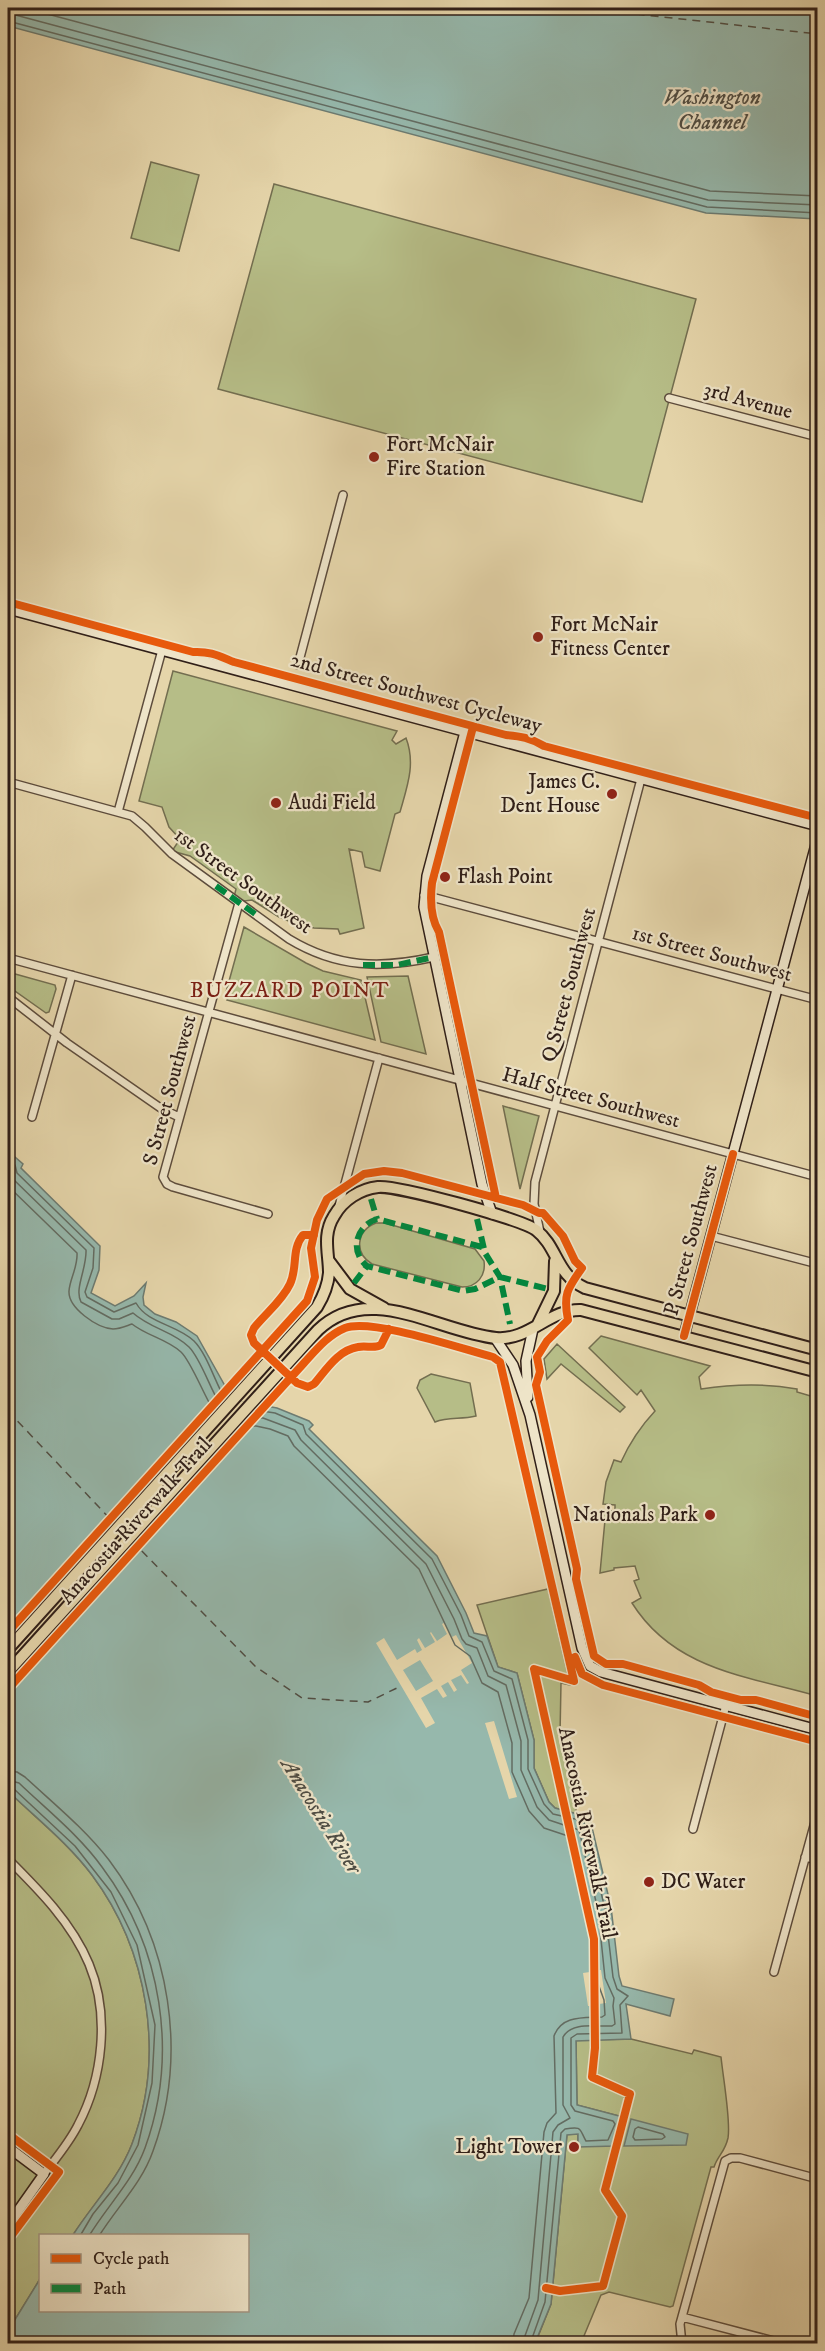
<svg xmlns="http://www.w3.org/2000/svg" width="825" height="2351" font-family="'IM FELL DW Pica',serif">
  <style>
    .green { fill: #b6bd87; stroke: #736e50; stroke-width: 1.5 }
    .water { fill: #96b8ac; stroke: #6d7b71; stroke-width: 1.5 }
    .pier { fill: #e5d5aa; fill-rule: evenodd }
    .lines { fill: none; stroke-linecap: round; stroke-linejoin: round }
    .shore { stroke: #636c62; stroke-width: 1.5 }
    .ferry { stroke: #4f4d44; stroke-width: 1.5; stroke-dasharray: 8 6; stroke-linecap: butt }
    .street-casing { stroke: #5d4c3c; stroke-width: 10 }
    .secondary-casing { stroke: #301f18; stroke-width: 12 }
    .primary-casing { stroke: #301f18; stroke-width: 14 }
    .street { stroke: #eee4c8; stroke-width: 7 }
    .secondary { stroke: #eee4c8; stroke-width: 9 }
    .primary { stroke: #e5d5aa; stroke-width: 10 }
    .quiet { stroke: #00873e; stroke-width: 6; stroke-dasharray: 12 6; stroke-linecap: butt }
    .cycleway-casing { stroke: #eee4c8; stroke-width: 11 }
    .cycleway { stroke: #e8590c; stroke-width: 8 }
    .poi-dot { fill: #8f2418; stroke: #eee4c8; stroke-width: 2 }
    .labels { text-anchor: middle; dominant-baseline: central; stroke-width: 4.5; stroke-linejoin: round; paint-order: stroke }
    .street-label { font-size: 21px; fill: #301f18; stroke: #eee4c8 }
    .poi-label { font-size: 21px; fill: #301f18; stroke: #eee4c8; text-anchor: start }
    .water-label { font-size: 22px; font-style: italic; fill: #4f4d44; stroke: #eee4c8 }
    .neighbourhood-label { font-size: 22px; letter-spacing: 1.5px; fill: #7a1f14; stroke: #eee4c8 }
  </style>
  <rect width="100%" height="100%" fill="#e5d5aa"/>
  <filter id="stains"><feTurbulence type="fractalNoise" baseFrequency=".00333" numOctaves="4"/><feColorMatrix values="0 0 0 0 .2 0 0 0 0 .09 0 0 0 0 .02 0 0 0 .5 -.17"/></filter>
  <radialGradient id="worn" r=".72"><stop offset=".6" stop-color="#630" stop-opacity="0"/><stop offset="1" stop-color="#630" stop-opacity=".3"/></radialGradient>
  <path class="green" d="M151 162 199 175 179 251 131 238Z
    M274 184 696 299 642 502 218 389Z
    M173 671 397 731 392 740 396 744 406 738C416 764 407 787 400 812L395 814 380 871 365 867 362 852 349 849 364 928 340 934 338 929 314 928 296 924 279 917 252 900 244 901 234 897 236 889 190 856 172 851 180 839 169 827 162 807 139 801Z
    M244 927 306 963 323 971 361 980 375 1040 227 1000 230 993 226 992Z
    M8 972 55 985 56 989 49 1012 46 1013 8 986Z
    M408 976 426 1054 381 1042 367 977Z
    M503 1106 539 1116 520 1189Z
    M376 1223H385L475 1249 484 1261C486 1276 477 1287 462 1287L372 1264C354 1253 356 1231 376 1223Z
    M601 1336 710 1366 699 1377 701 1389C734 1384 764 1383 797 1389V1392L814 1397 815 1393 817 1394V1696C747 1676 674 1670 632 1603L641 1598 634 1581 639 1579 635 1566 614 1568V1570L600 1573 605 1520 602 1519V1510L615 1511V1505L603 1504 606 1482 614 1460 621 1462C630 1442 640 1427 655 1411L641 1390 637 1395 589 1348Z
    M557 1344 625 1407 620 1412 561 1364 547 1379 544 1359Z
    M431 1374 470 1383 476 1416C460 1420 449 1416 435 1422L417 1388 420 1380Z
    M548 1589 570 1685 561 1683 560 1735 577 1814 555 1808 549 1802 534 1768V1740L517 1673 498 1667 477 1605Z
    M8 1791C36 1818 68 1843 92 1875 148 1950 166 2055 132 2144 119 2178 92 2205 73 2235L40 2236V2279L8 2331Z
    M631 2039 692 2054 694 2050 721 2057C723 2077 731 2121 728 2138 725 2152 718 2155 714 2167H711L673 2306 670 2307 609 2292 601 2295 581 2343 535 2344 551 2304 567 2134 578 2133V2147L623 2117 577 2105 576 2040Z"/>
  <path class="water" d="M8 8H817V219L706 213 8 26Z
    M8 1151 23 1164 21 1168 100 1246 99 1270 91 1293 115 1306 134 1296 146 1283 143 1297 144 1305 155 1314 176 1322 197 1336 233 1400 277 1408 309 1421 313 1425 309 1429 437 1556 466 1613 474 1633 487 1636 498 1667 517 1673 534 1740V1768L549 1802 555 1808 577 1814 585 1812 589 1815 611 1907 619 1976 622 1986 674 1999 670 2016 626 2004 631 2039 576 2041 577 2105 623 2117 615 2146 578 2147V2134L567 2135 551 2304 535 2343H8V2331L40 2279V2310H248V2236L73 2235C92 2205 119 2178 132 2144 166 2055 148 1950 92 1875 68 1843 36 1818 8 1791Z
    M631 2119 688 2134 686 2145 624 2146Z"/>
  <path class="pier" d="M227 1383 239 1401 273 1403 8 1696V1624Z
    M444 1623 452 1637 456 1635 472 1663 461 1670 469 1683 467 1684 461 1675 451 1680 457 1690 454 1692 448 1682 441 1686 447 1696 443 1698 437 1689 421 1698 435 1723 426 1728 376 1643 384 1638 397 1660 415 1649 417 1653 422 1650 417 1640 419 1638 425 1648 435 1642 430 1633 431 1632 437 1641 447 1634 442 1624ZM420 1660 433 1681 416 1691 403 1670Z
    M494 1721 517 1797 509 1799 485 1723Z
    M562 1810 570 1812 598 1938V1970H601L606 2003 599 2004V2040H591V2006H588L583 1973 590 1972V1939Z"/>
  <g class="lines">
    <path class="shore" d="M25 8 710 191 818 196
      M8 13 708 200 818 205
      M8 21 707 207 818 213
      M8 1159 15 1165 17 1173 94 1248 93 1268 85 1292 87 1297 114 1312 136 1303C148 1324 176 1324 194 1341 207 1354 215 1382 225 1399
      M8 1169 12 1178 86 1250C87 1268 74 1289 81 1302L112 1319H119L133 1313C151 1329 173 1331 189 1347 201 1359 210 1389 220 1404
      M8 1186 77 1253C78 1267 70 1278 69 1291 68 1308 97 1328 113 1329 120 1329 126 1326 132 1324 147 1336 167 1339 181 1352 191 1361 205 1398 214 1411
      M255 1410 275 1413 303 1425 306 1434 432 1559 461 1615 469 1636 482 1642 494 1671 512 1679 528 1740V1769L544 1804 553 1814 584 1821 605 1909 613 1977 617 1989 628 1996 620 2005 622 2033 577 2034 571 2038V2105L575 2111 613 2121 615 2124 608 2140 586 2141C579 2129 583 2126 565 2129L561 2133 545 2302 530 2344
      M247 1418H263L295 1430 301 1440 426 1564 454 1619 462 1639 466 1644 477 1648 488 1676 506 1685 521 1741V1770L537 1807 549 1820 579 1830 598 1910 605 1978 614 1998 613 2006 615 2024 612 2026C597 2027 572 2021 563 2037V2105L570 2118 558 2125 553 2132 538 2300 522 2344
      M240 1426H256L270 1429 288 1436 294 1446 419 1569 455 1645 470 1656 482 1683 498 1692 512 1743V1772L529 1811 544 1828 571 1837 589 1912 596 1978 604 2000 605 2015 602 2017C583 2018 562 2015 554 2036L556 2113 547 2123 544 2132 529 2298 514 2334 513 2344
      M8 1771 17 1772 25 1777C53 1803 85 1829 109 1860 171 1942 188 2055 153 2151 142 2183 117 2207 99 2236
      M8 1780 19 1783C47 1810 79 1835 102 1867 162 1947 179 2054 145 2148 133 2181 107 2206 89 2236
      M8 1787 14 1789 75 1846 111 1892 137 1945 155 2025 152 2083 138 2145 118 2183 93 2214 80 2236
      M638 2127 663 2134 665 2137 662 2139 635 2140 633 2137 635 2129Z"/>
    <path class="ferry" d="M581 8 818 34
      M754 8 818 14
      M8 1411 114 1523
      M132 1541 256 1667 302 1698 368 1702 401 1686"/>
    <defs>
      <path id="street" d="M669 398 818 437
        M298 665 343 495
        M8 782 132 816 145 827 172 854 289 939C337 968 381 969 434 957
        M118 812 162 650
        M424 895 818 1000
        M239 903 163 1177 167 1184 173 1187 268 1214
        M8 958 818 1177
        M8 997 67 1043 162 1109 179 1117
        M32 1117 72 975
        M339 1206 379 1058
        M540 1232 534 1204 535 1182 641 779
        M711 1236 818 1264
        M693 1829 726 1705
        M805 1857 818 1860
        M8 1859C39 1890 72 1923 89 1964 110 2014 103 2078 78 2125 69 2143 56 2158 44 2174
        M774 1972 818 1811
        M682 2317 785 2344
        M682 2344 680 2324 725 2161 731 2158H740L818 2179"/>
      <path id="secondary" d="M8 609 818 826
        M465 732 427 876 424 907 482 1184 492 1214
        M684 1336 818 837
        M495 1338 513 1365 530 1415 582 1648 590 1666 601 1672 818 1730
        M528 1397 526 1361 533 1329
        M8 2147 44 2174 8 2225"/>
      <path id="primary" d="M329 1261 350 1289 384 1308
        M537 1326 554 1291 555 1261
        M8 1649 317 1307C323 1297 328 1286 329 1273 329 1253 322 1235 334 1216 343 1200 360 1189 378 1187 397 1185 521 1219 536 1230 558 1247 556 1275 585 1288L818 1350
        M8 1672 318 1330C369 1281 438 1332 496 1338 529 1341 549 1309 581 1310L818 1372"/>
    </defs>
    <use href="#street" class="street-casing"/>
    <use href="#secondary" class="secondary-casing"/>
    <use href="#primary" class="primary-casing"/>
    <use href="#street" class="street"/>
    <use href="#secondary" class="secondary"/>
    <use href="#primary" class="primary"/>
    <path class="quiet" d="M216 886 258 916
      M363 965H397L434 957
      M371 1199 377 1219
      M477 1219 485 1253 500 1277 510 1324
      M482 1247 377 1219C356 1226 349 1251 367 1266L463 1291 475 1289 500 1277 548 1289
      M354 1283 367 1266"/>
    <defs>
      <path id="cycleway" d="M8 602 193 652C210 651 219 656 234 662L506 735C520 736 531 738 544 746L818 818
        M473 727 432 883C430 900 430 917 439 932L496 1198
        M314 1235H303C291 1250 298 1267 290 1284 282 1301 266 1313 254 1328L251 1335 254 1343 297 1383 308 1387 314 1384C326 1370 338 1350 358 1347 366 1345 374 1349 381 1345L389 1329
        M684 1336 733 1154
        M8 1632 307 1301 315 1277 311 1248 317 1220 327 1199 364 1174 384 1171 402 1173 523 1205 539 1213H543L563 1236 575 1261 582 1268C567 1289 563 1295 568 1320L547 1341 537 1357 540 1372 536 1385 577 1569 576 1579 594 1656 606 1664H623L699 1685 711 1692 741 1700H756L818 1717
        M575 1657 582 1674 603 1685 818 1742
        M8 1689 304 1363C316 1350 328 1335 345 1328 372 1318 462 1349 493 1357L500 1362 574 1681 534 1669 594 1939 595 2048 592 2077 630 2094 605 2190 622 2216 603 2286 560 2291 546 2288
        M8 2134 59 2172 8 2240"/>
    </defs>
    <use href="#cycleway" class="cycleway-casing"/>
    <use href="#cycleway" class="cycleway"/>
  </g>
  <g class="poi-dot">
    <circle cx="374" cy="457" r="6"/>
    <circle cx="538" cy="637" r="6"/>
    <circle cx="612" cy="794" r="6"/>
    <circle cx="276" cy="803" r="6"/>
    <circle cx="445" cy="877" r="6"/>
    <circle cx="710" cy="1515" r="6"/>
    <circle cx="649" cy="1882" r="6"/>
    <circle cx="574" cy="2147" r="6"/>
  </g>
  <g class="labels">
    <g class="street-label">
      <text transform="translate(748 401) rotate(15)">3rd Avenue</text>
      <text transform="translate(416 693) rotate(15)">2nd Street Southwest Cycleway</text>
      <text transform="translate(243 881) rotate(36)">1st Street Southwest</text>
      <text transform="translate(712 954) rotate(15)">1st Street Southwest</text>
      <text transform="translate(569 985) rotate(-75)">Q Street Southwest</text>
      <text transform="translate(170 1090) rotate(-75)">S Street Southwest</text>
      <text transform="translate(591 1098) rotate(15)">Half Street Southwest</text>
      <text transform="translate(691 1240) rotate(-75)">P Street Southwest</text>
      <text transform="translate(136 1521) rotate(-48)">Anacostia Riverwalk Trail</text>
      <text transform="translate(587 1833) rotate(78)">Anacostia Riverwalk Trail</text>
    </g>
    <g class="poi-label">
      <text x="386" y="445">Fort McNair<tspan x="386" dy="24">Fire Station</tspan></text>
      <text x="550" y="625">Fort McNair<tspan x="550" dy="24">Fitness Center</tspan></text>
      <text x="600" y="782" text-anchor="end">James C.<tspan x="600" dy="24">Dent House</tspan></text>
      <text x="288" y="803">Audi Field</text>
      <text x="457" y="877">Flash Point</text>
      <text x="698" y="1515" text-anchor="end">Nationals Park</text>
      <text x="661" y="1882">DC Water</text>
      <text x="562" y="2147" text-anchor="end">Light Tower</text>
    </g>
    <g class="water-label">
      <text x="712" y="97">Washington<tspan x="712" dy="25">Channel</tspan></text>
      <text transform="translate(321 1816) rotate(58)">Anacostia River</text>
    </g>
    <g class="neighbourhood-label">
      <text x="290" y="990">BUZZARD POINT</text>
    </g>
  </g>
  <rect width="825" height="2351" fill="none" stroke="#e5d5aa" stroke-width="30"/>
  <rect x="9" y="9" width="807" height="2333" fill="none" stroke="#301f18" stroke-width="3"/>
  <rect x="15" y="15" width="795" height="2321" fill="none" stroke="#301f18" stroke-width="1.5"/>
  <rect x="39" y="2234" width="210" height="78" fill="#eee4c8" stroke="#a29582" stroke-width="1.5"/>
  <rect x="51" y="2254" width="30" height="9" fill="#e8590c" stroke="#a29582" stroke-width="1.5"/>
  <text x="93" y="2264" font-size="18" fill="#301f18">Cycle path</text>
  <rect x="51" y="2284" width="30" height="9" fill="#00873e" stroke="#a29582" stroke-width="1.5"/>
  <text x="93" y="2294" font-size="18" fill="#301f18">Path</text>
  <rect width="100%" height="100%" filter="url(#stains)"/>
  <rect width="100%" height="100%" fill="url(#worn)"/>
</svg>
